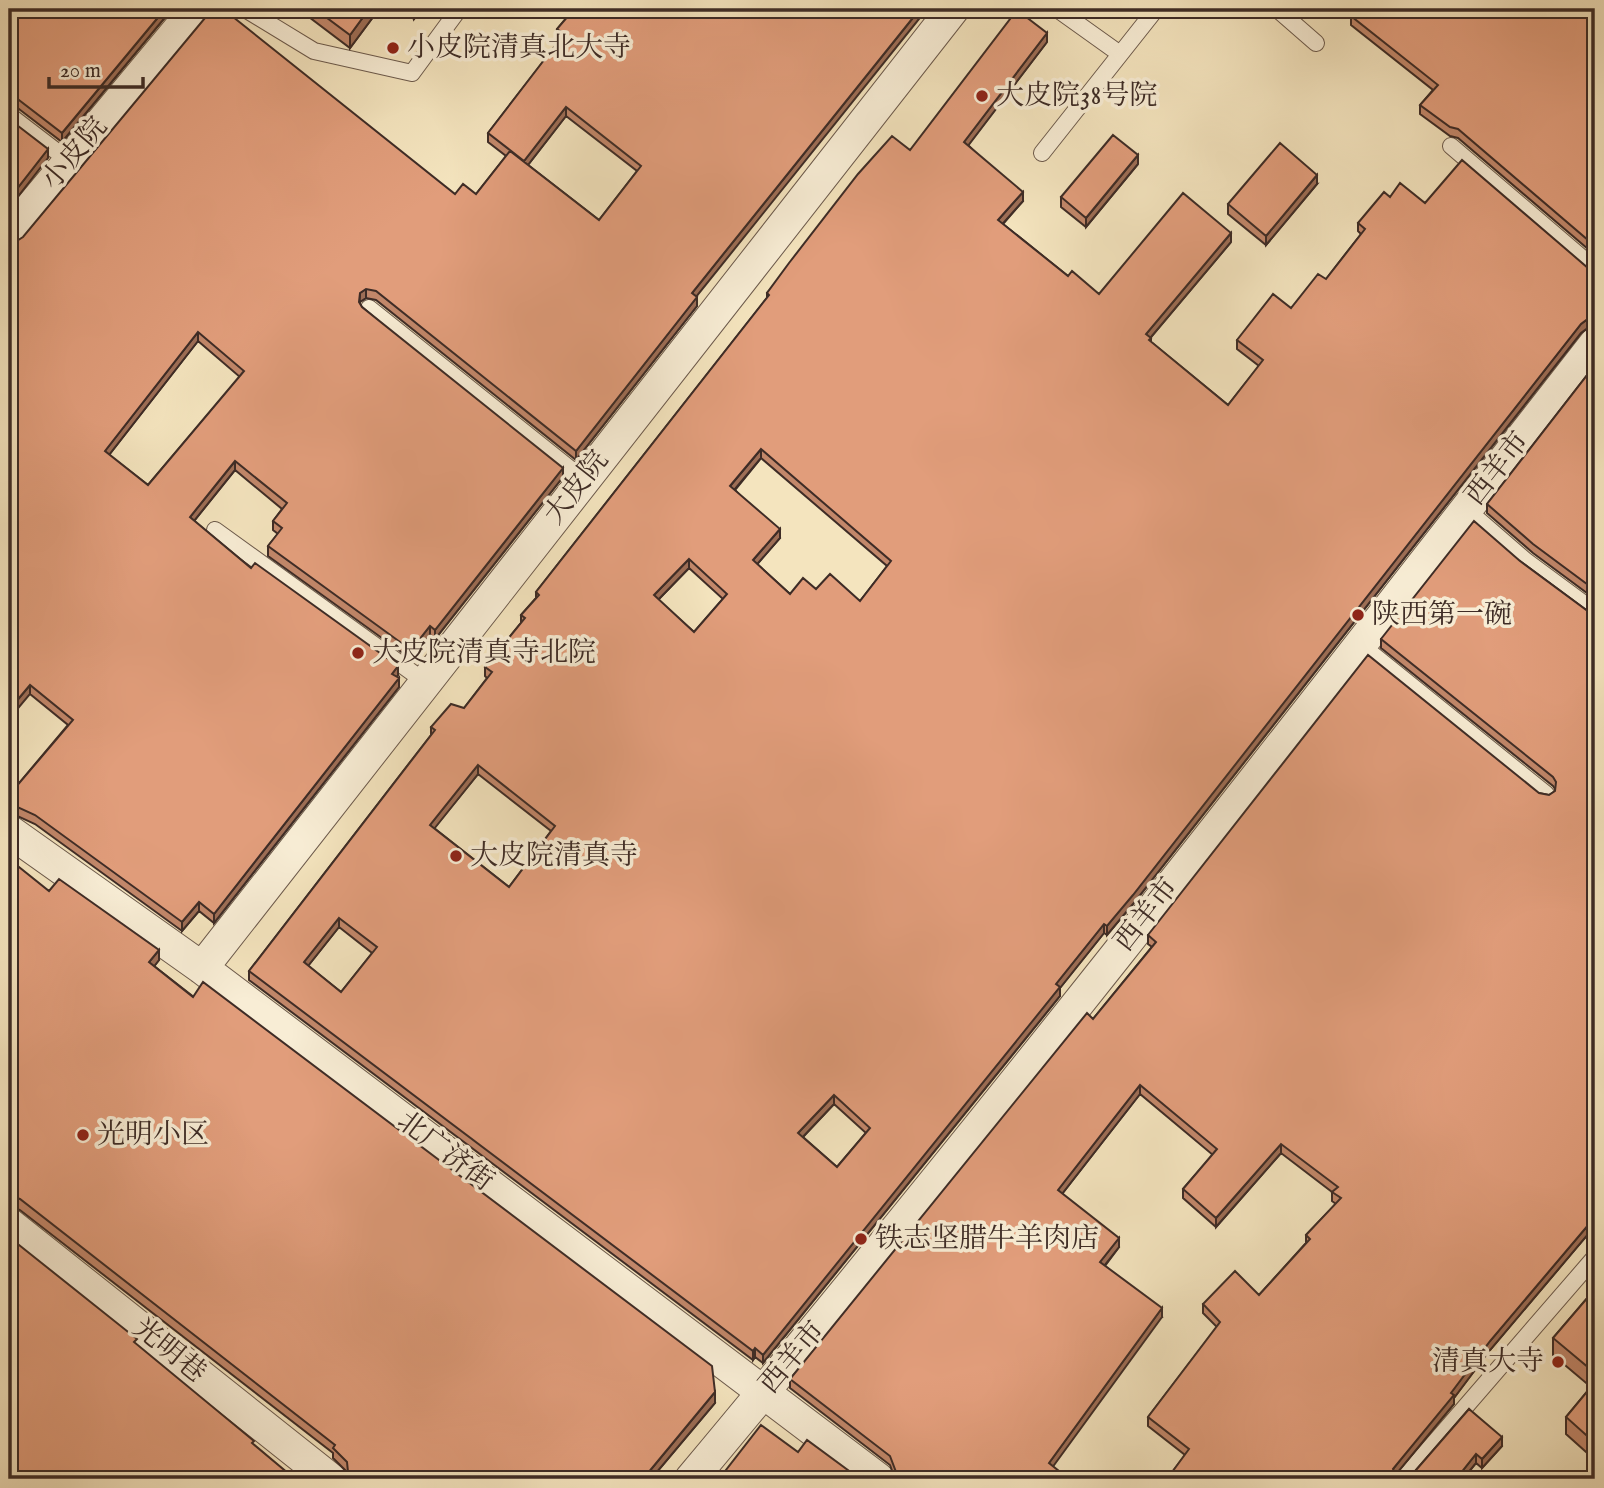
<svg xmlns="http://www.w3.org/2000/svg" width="1604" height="1488" font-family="'IM FELL English','Noto Serif SC',serif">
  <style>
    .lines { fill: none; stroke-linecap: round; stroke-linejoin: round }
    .service-casing { stroke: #6c5a4c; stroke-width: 18 }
    .minor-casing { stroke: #6c5a4c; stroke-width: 34 }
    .service { stroke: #f8edd5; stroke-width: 16 }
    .minor { stroke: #f8edd5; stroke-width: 32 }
    .wall { fill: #c2876a; stroke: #3e2c26; stroke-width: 2; fill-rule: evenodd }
    .shaded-wall { fill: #9e6e56; stroke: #3e2c26; stroke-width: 2 }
    .building { fill: #e19d7b; stroke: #3e2c26; stroke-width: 2; fill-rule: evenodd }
    .poi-dot { fill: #8f2418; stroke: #f8edd5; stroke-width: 2.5 }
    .labels { text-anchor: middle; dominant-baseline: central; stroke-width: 7; stroke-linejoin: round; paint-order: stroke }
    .poi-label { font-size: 28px; fill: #3e2c26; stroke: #f8edd5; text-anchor: start }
    .street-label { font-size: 28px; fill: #3e2c26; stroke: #f8edd5 }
  </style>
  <rect width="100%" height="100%" fill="#f4e4be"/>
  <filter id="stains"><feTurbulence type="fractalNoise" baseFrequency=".00286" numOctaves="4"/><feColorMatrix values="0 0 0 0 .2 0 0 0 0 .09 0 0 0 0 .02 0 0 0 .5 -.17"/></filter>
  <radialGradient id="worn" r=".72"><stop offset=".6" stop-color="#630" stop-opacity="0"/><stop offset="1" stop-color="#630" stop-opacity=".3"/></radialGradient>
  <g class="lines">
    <defs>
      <path id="service" d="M245 9 314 51 412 73 459 9
        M1057 9 1120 54
        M1277 9 1316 43
        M9 115 69 161
        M1451 146 1595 269
        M1042 153 1156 9
        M369 308 584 480
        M1466 509 1526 561 1595 612
        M215 530 424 681
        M1361 645 1546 794
        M1403 1479 1595 1257"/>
      <path id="minor" d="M9 234 196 9
        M9 831 202 968 878 1479
        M202 968 953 9
        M9 1224 330 1479
        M691 1479C1001 1108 1298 725 1595 344"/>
    </defs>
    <use href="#service" class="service-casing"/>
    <use href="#minor" class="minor-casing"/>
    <use href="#service" class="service"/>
    <use href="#minor" class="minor"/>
  </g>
  <path class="wall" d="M9 9H172L62 142 15 106H9Z
    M301 9H379L350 48 301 11Z
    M401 9H422L414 19Z
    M574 9 697 297V306L576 460 376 300 366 298 360 302V304L362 307 563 477 435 639 430 635 411 659 268 556V546L278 534 273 530V521L282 509 235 470 194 521 251 568 398 675 397 677 399 687 214 923 199 911 182 931 35 824 11 813 9 814V795L68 725 30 694 9 243 455 194H476L506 156 488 142V133L560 40 557 38V29ZM566 116 637 171 599 220 528 165ZM198 341 240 377 148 485 109 455Z
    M1595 9V255L1458 138 1450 136 1420 114V105L1433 90 1351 25V16Z
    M1047 42 968 145 1023 201 1003 224 1068 276 1099 294 1231 242 1151 337V342L1228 405 1259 366 1237 349V340L1291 308 1326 279 1361 234 1358 231V223L1390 197 1425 203 1594 270H1595V326L1589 327 1581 333 1133 904 1107 935 1104 933 1060 988V996L763 1363 755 1357 753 1360 249 980V971L431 735V727L464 708 487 678 485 676V667L521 623V615L536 598V592L767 298V293L910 150ZM761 458 887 566 860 601 816 589 790 594 757 564 780 538 735 490ZM689 568 723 599 694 632 658 600ZM478 774 551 831 509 887 434 828ZM339 927 372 953 341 992 308 966ZM834 1104 866 1133 837 1167 803 1137Z
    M1138 164 1086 227 1061 207V197Z
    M1317 184 1266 245 1228 214V204Z
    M1595 365V599L1533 553 1487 513V504Z
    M1520 561 1589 612H1595V1226L1490 1350 1454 1398V1404L1395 1475 1397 1478 1410 1477 1469 1409 1502 1446 1482 1468 1476 1463 1463 1479H1167L1185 1455 1148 1426V1417L1217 1327 1203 1313V1304L1259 1295 1306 1243V1235L1336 1204 1332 1201V1192L1281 1153 1216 1227 1183 1198V1189L1213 1155 1140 1094 1062 1194 1119 1247 1105 1266 1162 1317 894 1476 890 1465 790 1388V1379L1093 1019 1152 947 1148 944V935L1539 793 1549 795 1555 791V789L1553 786 1381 648V639Z
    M49 891 159 960 154 966 715 1403 651 1479H345L347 1474V1472L333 1458V1453L20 1210 11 1206 9 1207Z
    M1595 1289V1460L1566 1434V1417L1591 1387 1553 1355V1338Z"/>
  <path class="shaded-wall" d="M165 9H172L62 142V133Z
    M369 9H379L350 48V35Z
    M414 9H422L414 19Z
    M920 9H927L692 302V293Z
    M1047 33V42L964 151V142Z
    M566 107V116L524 170V161Z
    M48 149V158L9 208V199Z
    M1138 155V164L1086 227V218Z
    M1317 175V184L1266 245V236Z
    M1023 192V201L998 229V220Z
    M1231 233V242L1146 343V334Z
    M366 289V298L360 302 359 311 360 293Z
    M697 297V306L576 460V451Z
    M1589 318V327L1581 333 1133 904 1107 935V926L1581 324Z
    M198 332V341L105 460V451Z
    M761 449V458L730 495V486Z
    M235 461V470L190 526V517Z
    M563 468V477L435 639V630Z
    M780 529V538L753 569V560Z
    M689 559V568L654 604V595Z
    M430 626V635L411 659V650Z
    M398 666V675L392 683V674Z
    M399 678V687L214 923V914Z
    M30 685V694L9 719V710Z
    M478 765V774L430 834V825Z
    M11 804V813L9 814V805Z
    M199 902V911L182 931V922Z
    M339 918V927L304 971V962Z
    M1104 924V933L1060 988V996L763 1363V1355L1056 984Z
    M159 950V960L149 973V962Z
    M1140 1085V1094L1058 1199V1190Z
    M834 1095V1104L798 1142V1133Z
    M1281 1144V1153L1216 1227V1218Z
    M11 1196V1206L9 1207V1197Z
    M1595 1217V1226L1490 1350 1454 1398V1404L1393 1478V1469L1490 1341Z
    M1119 1238V1247L1100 1271V1262Z
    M1162 1308V1317L1049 1472V1463Z
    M755 1348V1357L753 1360V1351Z
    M715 1392V1403L651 1479H643Z
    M1502 1437V1446L1482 1468V1459Z
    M1476 1454V1463L1463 1479H1456Z"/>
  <path class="building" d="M9 9H165L62 133 15 97H9Z
    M211 9H223L455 194 463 184 476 194 510 151 599 220 641 166 566 107 524 161 488 133 564 34 557 29 574 9H920L692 293 697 297 576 451 376 291 366 289 360 293 359 302 362 307 563 468 435 630 430 626 411 650 268 546 282 528 273 521 287 503 235 461 190 517 251 568 255 563 398 666 392 674 399 678 214 914 199 902 182 922 35 815 11 804 9 805V795L73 720 30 685 9 710V243L15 242 23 237 210 12ZM198 332 244 371 148 485 105 451Z
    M315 9H369L350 35Z
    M1357 9H1595V246L1458 129 1450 127 1420 105 1438 85 1351 16Z
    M1017 10 1047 33 964 142 1023 192 998 220 1068 276 1072 271 1099 294 1183 193 1231 233 1146 334 1151 338 1149 340 1228 405 1263 360 1237 340 1273 294 1291 308 1318 274 1326 279 1365 229 1358 223 1384 192 1390 197 1400 183 1425 203 1462 160 1588 268 1594 270H1595V317L1589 318 1581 324 1133 895 1107 926 1104 924 1056 984 1060 987 763 1355 755 1348 753 1351 249 971 435 730 431 727 451 704 464 708 492 672 485 667 525 618 521 615 539 595 536 592 769 295 767 293 789 263 858 174 892 136 910 150ZM761 449 891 561 860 601 830 574 816 589 803 578 790 594 753 560 780 529 730 486ZM689 559 727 594 694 632 654 595ZM478 765 555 826 509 887 430 825ZM339 918 377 947 341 992 304 962ZM834 1095 870 1128 837 1167 798 1133Z
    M9 119 48 149 9 199Z
    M1113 135 1138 155 1086 218 1061 197Z
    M1280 143 1317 175 1266 236 1228 204Z
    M1595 365V590L1533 544 1487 504Z
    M1474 521 1520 561 1589 612H1595V1217L1490 1341 1451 1393 1454 1395 1393 1469 1397 1478 1410 1477 1469 1409 1502 1437 1482 1459 1476 1454 1456 1479H1167L1189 1449 1148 1417 1220 1322 1203 1304 1235 1271 1259 1295 1310 1239 1306 1235 1341 1198 1332 1192 1338 1187 1281 1144 1216 1218 1183 1189 1217 1149 1140 1085 1058 1190 1119 1238 1100 1262 1162 1308 1049 1463 1069 1479H893L896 1472 890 1456 790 1379 1087 1013 1093 1019 1156 942 1148 935 1368 655 1539 793 1549 795 1555 791 1556 782 1553 777 1381 639Z
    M9 859 49 891 59 879 159 950 149 962 193 997 203 982 712 1366 715 1392 643 1479H345L348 1472 347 1462 333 1448 335 1445 20 1199 11 1196 9 1197Z
    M9 1237 137 1339 134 1342 254 1441 252 1443 295 1479H9Z
    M1595 1289V1373L1553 1338Z
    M1595 1382V1443L1566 1417Z
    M761 1425 798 1452 807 1440 860 1479H719Z"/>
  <g class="poi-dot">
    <circle cx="393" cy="48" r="7"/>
    <circle cx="982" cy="96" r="7"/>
    <circle cx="1358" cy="615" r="7"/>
    <circle cx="358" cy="653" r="7"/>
    <circle cx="456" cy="856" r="7"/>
    <circle cx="83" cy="1135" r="7"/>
    <circle cx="861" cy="1239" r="7"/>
    <circle cx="1558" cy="1362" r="7"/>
  </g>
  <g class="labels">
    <g class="poi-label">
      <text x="407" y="48">小皮院清真北大寺</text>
      <text x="996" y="96">大皮院38号院</text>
      <text x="1372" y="615">陕西第一碗</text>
      <text x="372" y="653">大皮院清真寺北院</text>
      <text x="470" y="856">大皮院清真寺</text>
      <text x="97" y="1135">光明小区</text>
      <text x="875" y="1239">铁志坚腊牛羊肉店</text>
      <text x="1544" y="1362" text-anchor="end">清真大寺</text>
    </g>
    <g class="street-label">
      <text transform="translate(75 154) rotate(-50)">小皮院</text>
      <text transform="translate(1498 469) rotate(-52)">西羊市</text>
      <text transform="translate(577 488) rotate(-52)">大皮院</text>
      <text transform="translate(1147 915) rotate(-52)">西羊市</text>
      <text transform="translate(445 1152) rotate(37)">北广济街</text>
      <text transform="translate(169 1351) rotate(39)">光明巷</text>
      <text transform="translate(793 1358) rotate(-50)">西羊市</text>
    </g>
  </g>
  <rect width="1604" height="1488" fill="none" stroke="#f4e4be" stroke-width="35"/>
  <rect x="10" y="10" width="1583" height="1467" fill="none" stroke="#3e2c26" stroke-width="3.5"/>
  <rect x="18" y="18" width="1569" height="1453" fill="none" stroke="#3e2c26" stroke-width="2"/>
  <path d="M49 77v10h94v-10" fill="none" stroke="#3e2c26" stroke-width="3.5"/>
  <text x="60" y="77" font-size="21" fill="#3e2c26" stroke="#f8edd5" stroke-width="5" paint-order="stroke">20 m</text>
  <rect width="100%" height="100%" filter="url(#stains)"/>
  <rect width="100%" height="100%" fill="url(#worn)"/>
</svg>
